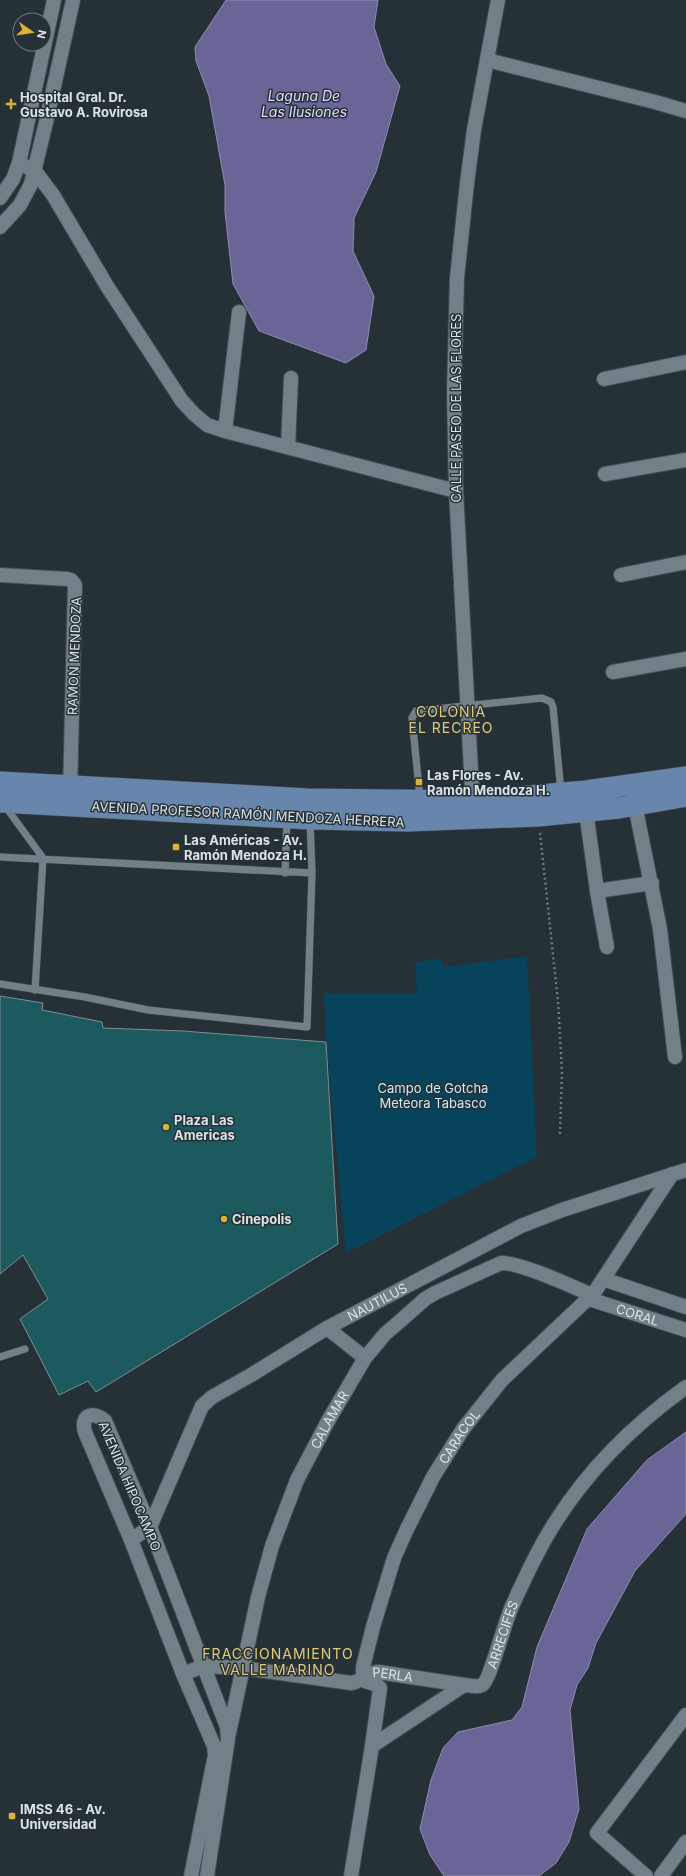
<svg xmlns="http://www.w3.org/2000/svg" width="686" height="1876" font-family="Inter,sans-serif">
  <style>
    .green { fill: #07435b }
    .water { fill: #696697; stroke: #8c8caf }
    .building { fill: #1d5a5f; stroke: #7e8e90 }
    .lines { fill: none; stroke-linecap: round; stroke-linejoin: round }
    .service-casing { stroke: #444e52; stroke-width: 8 }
    .minor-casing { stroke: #444e52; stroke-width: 16 }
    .primary-casing { stroke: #444e52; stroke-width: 22 }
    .path { stroke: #707a7f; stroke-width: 2.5; stroke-dasharray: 2 3; stroke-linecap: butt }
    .service { stroke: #738087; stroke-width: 7 }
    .minor { stroke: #738087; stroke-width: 14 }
    .primary { stroke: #6885ac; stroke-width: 21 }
    .poi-dot { fill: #dab334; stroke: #253137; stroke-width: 1.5 }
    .labels { text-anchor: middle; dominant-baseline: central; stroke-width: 3; stroke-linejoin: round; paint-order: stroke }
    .poi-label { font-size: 13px; font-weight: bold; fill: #dce3e7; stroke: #253137; text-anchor: start }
    .street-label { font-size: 13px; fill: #dce3e7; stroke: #253137 }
    .park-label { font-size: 13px; fill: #c8eafb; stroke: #253137 }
    .water-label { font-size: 14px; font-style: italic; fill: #dfdffe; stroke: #253137 }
    .neighbourhood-label { font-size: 14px; letter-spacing: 1px; fill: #e3c97d; stroke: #253137 }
  </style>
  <rect width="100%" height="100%" fill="#253137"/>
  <path class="green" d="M527 956 537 1157 346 1253 326 1041 324 993 417 994 415 962 441 958 444 967Z"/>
  <path class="water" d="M226 0H378L374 27 386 64 400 86 376 172 354 218V224L353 251 374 296 366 350 346 363 259 331 233 284 225 212V185L209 96 196 61 195 47Z
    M686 1432V1514L635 1571 596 1643 588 1668 577 1685 570 1710 579 1809 569 1842 556 1863 539 1876H444L430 1855 420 1829 431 1780 443 1748 458 1732 512 1720 522 1707 537 1647 587 1529 647 1460Z"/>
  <path class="building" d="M0 996 43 1003 42 1010 102 1022 103 1028 183 1031 326 1042 338 1244 96 1392 88 1381 59 1395 20 1319 48 1299 23 1255 0 1274Z"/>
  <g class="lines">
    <defs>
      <path id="service" d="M420 798 412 718 416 711 542 698 551 702 553 707 561 792
        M5 806 43 858 35 990
        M0 857 312 873
        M285 873 287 819
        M0 984 85 997 148 1010 307 1027 312 873 310 820
        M0 1357 25 1349"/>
      <g id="minor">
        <path d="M487 60 655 102 686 111"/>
        <path d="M19 163 35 171 53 195 107 286 182 401 194 414 207 425 225 431 456 491"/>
        <path d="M0 198 13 179 19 163 54 0"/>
        <path d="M0 227 20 205 31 184 47 118 73 0"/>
        <path d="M604 379 686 362"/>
        <path d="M225 431 239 312"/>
        <path d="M288 447 291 378"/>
        <path d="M605 474 686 460"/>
        <path d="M0 575 67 579 71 580 75 585 70 793"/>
        <path d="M621 575 686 562"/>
        <path d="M613 672 686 659"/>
        <path d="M635 805 660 929 675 1057"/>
        <path d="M473 808 456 491 454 393 457 278 467 183 474 130 498 0"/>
        <path d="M586 811 597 891 607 947"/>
        <path d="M597 891 652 883"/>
        <path d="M603 1279 686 1307"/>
        <path id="s1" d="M589 1299 686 1330"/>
        <path d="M327 1328 365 1358"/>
        <path id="s2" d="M131 1540 150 1527 202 1406 212 1397 251 1375 327 1328 521 1226 562 1210 686 1170"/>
        <path id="s3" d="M183 1674 203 1666 243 1668 351 1683C362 1682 367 1672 378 1672L464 1685"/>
        <path id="s4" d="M229 1733 258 1597 272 1546 297 1480 328 1421 365 1358 385 1334 399 1322 425 1299 435 1293 501 1263C520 1262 573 1287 592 1295"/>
        <path id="s5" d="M372 1746 380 1688 377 1685 365 1681 363 1675V1667L373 1627 394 1558 407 1529 433 1477 463 1429 502 1380 594 1293 672 1174"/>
        <path d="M191 1876 215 1755 214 1746 183 1674 131 1540 85 1432C80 1415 93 1410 105 1421L150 1527 227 1727 228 1739 207 1876"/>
        <path id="s6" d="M351 1876 372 1746 464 1685C470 1685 477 1688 482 1685 490 1681 506 1617 513 1604 526 1575 539 1547 556 1521 589 1469 636 1423 686 1387"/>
        <path d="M646 1876 597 1833 686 1715"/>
        <path d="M661 1876 686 1842"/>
      </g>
      <path id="primary" d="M0 782 308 799 473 801 586 791 686 777
        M0 802 310 819 408 821 538 816 619 808 686 796"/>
    </defs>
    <use href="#service" class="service-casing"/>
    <use href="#minor" class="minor-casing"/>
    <use href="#primary" class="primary-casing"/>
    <path class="path" d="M540 833 558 1001 562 1072 560 1134"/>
    <use href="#service" class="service"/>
    <use href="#minor" class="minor"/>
    <use href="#primary" class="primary"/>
  </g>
  <g class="poi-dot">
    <path d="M9 98h4v4h4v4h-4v4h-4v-4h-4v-4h4z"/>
    <rect x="415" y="778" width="8" height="8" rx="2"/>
    <rect x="172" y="843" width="8" height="8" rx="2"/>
    <circle cx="166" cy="1127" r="4"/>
    <circle cx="224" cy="1219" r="4"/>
    <rect x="8" y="1812" width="8" height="8" rx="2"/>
  </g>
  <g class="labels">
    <g class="poi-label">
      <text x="20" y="97">Hospital Gral. Dr.<tspan x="20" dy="15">Gustavo A. Rovirosa</tspan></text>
      <text x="427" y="775">Las Flores - Av.<tspan x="427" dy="15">Ramón Mendoza H.</tspan></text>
      <text x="184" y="840">Las Américas - Av.<tspan x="184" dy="15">Ramón Mendoza H.</tspan></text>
      <text x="174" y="1120">Plaza Las<tspan x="174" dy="15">Americas</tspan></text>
      <text x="232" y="1219">Cinepolis</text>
      <text x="20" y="1809">IMSS 46 - Av.<tspan x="20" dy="15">Universidad</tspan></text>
    </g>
    <g class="street-label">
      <text transform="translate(456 408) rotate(-90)">CALLE PASEO DE LAS FLORES</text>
      <text transform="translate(74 656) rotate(-88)">RAMON MENDOZA</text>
      <text transform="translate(248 814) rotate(3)">AVENIDA PROFESOR RAMÓN MENDOZA HERRERA</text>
      <text stroke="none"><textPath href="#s2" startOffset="359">NAUTILUS</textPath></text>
      <text stroke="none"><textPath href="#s1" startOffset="51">CORAL</textPath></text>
      <text stroke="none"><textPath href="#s4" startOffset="331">CALAMAR</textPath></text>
      <text stroke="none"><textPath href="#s5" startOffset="341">CARACOL</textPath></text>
      <text transform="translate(130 1486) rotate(67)">AVENIDA HIPOCAMPO</text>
      <text stroke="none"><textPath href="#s6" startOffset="315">ARRECIFES</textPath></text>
      <text stroke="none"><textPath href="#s3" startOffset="215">PERLA</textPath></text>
    </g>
    <g class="park-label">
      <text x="433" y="1088">Campo de Gotcha<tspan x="433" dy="15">Meteora Tabasco</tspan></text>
    </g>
    <g class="water-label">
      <text x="304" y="95">Laguna De<tspan x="304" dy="16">Las Ilusiones</tspan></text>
    </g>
    <g class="neighbourhood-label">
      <text x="451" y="711">COLONIA<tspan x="451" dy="16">EL RECREO</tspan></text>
      <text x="278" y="1653">FRACCIONAMIENTO<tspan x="278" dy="16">VALLE MARINO</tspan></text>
    </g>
  </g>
  <g transform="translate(32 32) rotate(103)"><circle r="19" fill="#253137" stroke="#6e787d"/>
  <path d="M0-3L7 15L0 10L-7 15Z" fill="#dab334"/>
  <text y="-6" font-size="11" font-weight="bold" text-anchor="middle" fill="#dce3e7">N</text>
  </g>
</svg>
